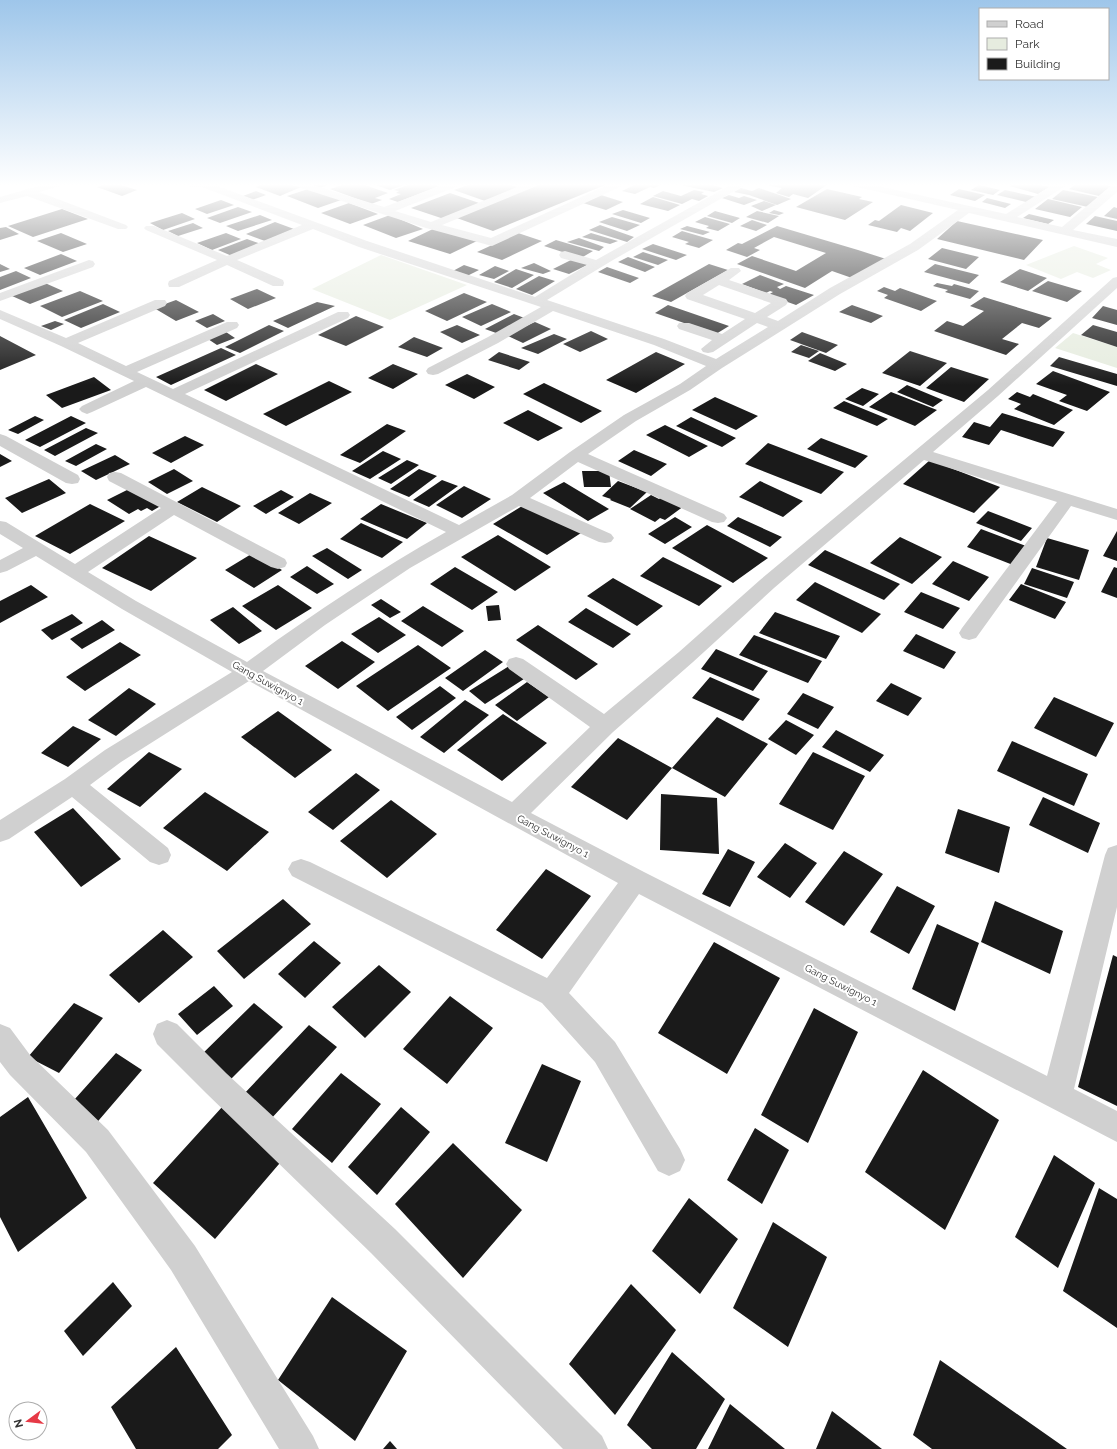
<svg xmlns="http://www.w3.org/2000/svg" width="1117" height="1449" font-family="Raleway,sans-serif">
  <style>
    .green { fill: #e6ecdf }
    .building { fill: #1a1a1a }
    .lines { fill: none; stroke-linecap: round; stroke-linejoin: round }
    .minor { fill: #d0d0d0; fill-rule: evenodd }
    .labels { text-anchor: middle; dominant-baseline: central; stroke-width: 4; stroke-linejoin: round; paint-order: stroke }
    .street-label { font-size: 10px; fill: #333; stroke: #fff }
  </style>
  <rect width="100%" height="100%" fill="#fff"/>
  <path class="green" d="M1074 246 1108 258 1096 264 1111 270 1093 278 1077 272 1061 279 1026 265Z
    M381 255 467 285 390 320 312 289Z
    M1073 333 1117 347V368L1055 348Z"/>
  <path class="building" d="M110 183H114L137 190 122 196 97 187Z
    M265 183H284L301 187 280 196 256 187Z
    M305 183H333L320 188Z
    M349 183H359L388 193 375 198 382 200 371 204 330 189Z
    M370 183H409L390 190Z
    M414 183H429L439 186 398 202 389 199 401 194 396 193 399 191 394 190Z
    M474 183H502L518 187 485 201 454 190Z
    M542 183H610L493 231 454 217Z
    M638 183H665L654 188 650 187 635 194 622 191Z
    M686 183H704L723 188 714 192 680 185Z
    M763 183H823L828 184 808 198 793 194 789 197 776 193 782 188 761 184Z
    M1016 183H1032L1049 187 1038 194 1010 186Z
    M1078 183H1096L1111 186 1099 196 1069 189Z
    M979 185 1000 190 993 195 971 190Z
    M311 188 341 200 318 208 287 196Z
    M741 188 752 191 759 188 791 199 777 205 749 195 734 192Z
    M827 189 862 197 859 199 873 202 845 220 796 207Z
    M959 189 985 195 975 201 950 195Z
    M694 190 704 192 701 194 708 196 699 201 692 199 682 204 653 196 663 191 681 196Z
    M1005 190 1037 197 1030 203 997 195Z
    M1063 190 1098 197 1088 207 1052 199Z
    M256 191 266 195 252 200 243 196Z
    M450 193 482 204 444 219 411 208Z
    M601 195 623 202 606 210 583 203Z
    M729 195 739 198 744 196 757 200 744 205 722 198Z
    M653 197 680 205 668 211 640 204Z
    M987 198 1011 204 1005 208 982 202Z
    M1048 199 1082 207 1070 217 1035 209Z
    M221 200 234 205 207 214 195 209Z
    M764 201 776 205 762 211 751 206Z
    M349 203 378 214 350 224 321 213Z
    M901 205 933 213 910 231 901 228 897 232 868 225 875 220 879 221Z
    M238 207 252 212 220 223 207 218Z
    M1114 207 1117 208V219L1104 216Z
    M62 209 88 219 33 237 8 226Z
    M623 210 650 218 641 223 612 214Z
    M774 210 784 213 779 215 769 213Z
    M715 211 740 218 732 223 707 216Z
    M757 211 779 216 768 223 746 217Z
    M182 213 195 219 163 230 150 223Z
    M1029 214 1054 220 1048 224 1023 218Z
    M260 215 272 220 238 231 226 226Z
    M390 215 423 229 396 238 363 225Z
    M1095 216 1117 221V231L1086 224Z
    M612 217 640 225 627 231 599 222Z
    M705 217 723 222 730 224 718 231 706 228 709 226 695 222Z
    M752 220 767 225 756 231 740 226Z
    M957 221 1043 240 1024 260 937 239Z
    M275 222 294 229 265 241 246 234Z
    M193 223 203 228 178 236 168 231Z
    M600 225 634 237 627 242 589 230Z
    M687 226 710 232 703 235 680 229Z
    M777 226 858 250 886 259 852 278 832 271 805 288 737 264 752 256 796 271 826 253 774 237 754 248 760 250 747 257 726 250 738 243 742 244Z
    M6 227 19 234 0 240V228Z
    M435 228 477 241 450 254 408 241Z
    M682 231 699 236 713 240 699 248 685 244 689 242 672 237Z
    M61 233 87 244 63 252 37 241Z
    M226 233 241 239 212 250 197 243Z
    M518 233 542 241 502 260 477 252Z
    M591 233 618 241 610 244 582 237Z
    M579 238 604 247 599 251 567 242Z
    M247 239 261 244 232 256 218 250Z
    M556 240 593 251 581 258 544 246Z
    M653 244 687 255 676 260 642 249Z
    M942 248 979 257 966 269 928 259Z
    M643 252 668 260 658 265 633 257Z
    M61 254 77 261 40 275 24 268Z
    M628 257 655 267 645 272 618 262Z
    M573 259 589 264 569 274 553 269Z
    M534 263 551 271 543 274 521 268Z
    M0 264 10 269 0 272Z
    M709 264 728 270 671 302 652 296Z
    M935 264 979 275 969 284 924 272Z
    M464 265 479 270 467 276 451 272Z
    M495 266 509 271 494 279 479 275Z
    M607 267 639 278 630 283 598 272Z
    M516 269 534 275 512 288 494 282Z
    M1020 269 1047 278 1028 291 1000 282Z
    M16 271 31 278 0 290V277Z
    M760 275 784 284 777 287 780 289 786 286 814 295 796 305 768 295 773 292 770 291 766 293 742 284Z
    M539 276 555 281 532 295 516 289Z
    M1048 281 1082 291 1067 302 1032 291Z
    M45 283 63 291 30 304 12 296Z
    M937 283 952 286 954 284 979 291 970 299 945 292 948 290 933 286Z
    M884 287 895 291 900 288 937 301 921 311 884 298 888 295 877 291Z
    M257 289 276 298 248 309 230 299Z
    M80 291 103 301 62 317 40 306Z
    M464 293 487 302 447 321 425 311Z
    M984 297 1052 318 1039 328 1022 323 1002 339 1019 344 1006 355 934 331 947 321 963 326 984 311 970 306Z
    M176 300 199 312 176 321 154 308Z
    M317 302 335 306 288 328 273 321Z
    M103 304 120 312 81 328 64 320Z
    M492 304 511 312 481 326 462 317Z
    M668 305 729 326 716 334 655 313Z
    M852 305 883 316 871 323 839 312Z
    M1103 306 1117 310V325L1092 318Z
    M213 314 225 321 207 328 195 321Z
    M514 314 527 319 499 334 485 329Z
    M356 316 384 327 346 346 318 335Z
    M55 321 64 324 51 330 41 326Z
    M535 322 551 329 523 343 506 335Z
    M269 325 284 331 240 353 225 347Z
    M457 325 480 335 462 343 440 332Z
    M1093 325 1117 332V347L1081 335Z
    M591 331 608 339 580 352 563 344Z
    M226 332 235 338 217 345 208 339Z
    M802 332 838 345 826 353 790 340Z
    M554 334 567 339 538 354 521 348Z
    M0 336 36 355 0 370Z
    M414 337 443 348 427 357 398 347Z
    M801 345 819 351 809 358 791 352Z
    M221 348 236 355 171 385 156 377Z
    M910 351 947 363 920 386 882 373Z
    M499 352 530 362 519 370 488 360Z
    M656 352 685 364 636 393 606 380Z
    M820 353 847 364 835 371 808 361Z
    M1059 357 1117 374V386L1050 366Z
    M256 364 278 374 226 401 204 390Z
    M393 364 418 374 393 389 368 378Z
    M951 367 989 379 964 402 926 388Z
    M1053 371 1110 392 1087 411 1059 401 1067 395 1036 384Z
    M467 374 495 387 474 399 445 385Z
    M94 377 111 390 62 408 46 395Z
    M329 381 352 392 286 426 263 414Z
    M544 383 602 411 581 423 523 394Z
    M907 385 943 400 933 407 897 392Z
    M862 388 879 394 863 406 845 399Z
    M891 392 937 410 915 426 869 407Z
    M1017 392 1030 397 1033 394 1073 410 1054 425 1014 409 1021 404 1008 399Z
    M715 397 758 416 736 430 692 410Z
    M844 401 888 419 877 426 833 408Z
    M528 410 563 428 538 441 503 423Z
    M1002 413 1065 432 1053 447 1001 430 989 445 962 437 974 422 990 427Z
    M35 416 44 420 18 434 8 430Z
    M71 416 86 423 40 447 25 440Z
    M691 417 736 438 722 447 676 426Z
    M387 424 406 431 360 463 340 455Z
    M665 425 708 446 689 457 646 435Z
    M86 428 98 433 55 456 44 450Z
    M185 436 204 445 171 463 152 453Z
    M821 438 868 456 855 468 807 449Z
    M768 443 844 472 821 494 745 464Z
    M96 444 107 449 76 466 65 461Z
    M634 450 667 464 651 476 618 461Z
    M383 451 401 459 370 479 352 471Z
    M0 454 12 461 0 467Z
    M115 455 130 464 96 480 81 471Z
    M407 460 419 465 391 484 378 478Z
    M930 460 1000 487 974 513 903 484Z
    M174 469 193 481 167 494 148 482Z
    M419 469 437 476 409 497 390 489Z
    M582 471H609L611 487H584Z
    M49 479 66 493 22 513 5 498Z
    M442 480 458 486 429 507 413 500Z
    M618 481 647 492 630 508 610 500 611 499 602 496Z
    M760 481 803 501 783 517 739 497Z
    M564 482 609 509 588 521 543 493Z
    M464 486 491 499 462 518 436 505Z
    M133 487 164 504 152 511 147 508 141 511 138 509 129 514 107 500Z
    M202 487 241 506 217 522 177 502Z
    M281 490 294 497 266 514 253 506Z
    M310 493 332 503 299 524 278 513Z
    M651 495 659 499 663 496 684 506 665 520 660 518 655 522 630 509Z
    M527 503 581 533 547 555 493 524Z
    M90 504 125 521 70 554 35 536Z
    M381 504 427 523 407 539 360 519Z
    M988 511 1032 528 1021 541 976 523Z
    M675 517 692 527 665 544 648 534Z
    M738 517 782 537 770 547 727 526Z
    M361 523 403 542 382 558 340 539Z
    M707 525 768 558 733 583 672 548Z
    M981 529 1026 546 1013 565 967 547Z
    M1117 531V561L1103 556Z
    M498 535 551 567 515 591 461 557Z
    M149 536 197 558 151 591 102 568Z
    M900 537 942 557 912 584 870 563Z
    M1047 538 1089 550 1079 580 1036 567Z
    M327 548 362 570 348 579 312 556Z
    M825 550 900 584 884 600 808 565Z
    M253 553 282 570 254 588 225 570Z
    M663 557 722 586 699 606 640 576Z
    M953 561 989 577 969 601 932 584Z
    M307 566 334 584 317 594 290 577Z
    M455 567 498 592 472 610 430 584Z
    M1114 567 1117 568V598L1101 592Z
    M1032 568 1074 582 1067 598 1024 584Z
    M613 578 663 606 637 626 587 596Z
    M815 582 881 614 862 633 796 600Z
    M1021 584 1066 602 1055 619 1009 600Z
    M31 585 48 597 0 623V601Z
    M278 585 312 608 276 630 242 606Z
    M921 592 960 608 943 629 904 612Z
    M381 599 401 612 390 618 371 605Z
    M499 605 501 620 488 621 486 606Z
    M423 606 464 631 442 647 401 621Z
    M233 607 262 631 239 644 210 620Z
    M586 608 631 634 613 648 568 622Z
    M775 612 840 636 826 659 759 633Z
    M72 614 83 623 52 640 41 630Z
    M379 617 406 635 378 653 351 634Z
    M102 620 115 630 82 649 70 639Z
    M538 625 598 664 576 680 516 640Z
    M916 634 956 652 944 669 903 651Z
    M754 635 822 661 808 683 739 655Z
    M342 641 375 662 338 689 305 666Z
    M120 642 141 655 85 691 66 677Z
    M418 645 451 668 388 711 356 686Z
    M716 649 768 671 753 691 701 669Z
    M485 650 503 662 463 691 445 678Z
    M511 665 527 677 485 704 469 691Z
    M710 677 760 699 743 721 692 698Z
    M527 682 549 697 517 721 495 705Z
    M891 683 922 698 908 716 876 701Z
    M440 686 456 698 412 730 396 717Z
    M129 688 156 704 116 736 88 720Z
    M803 693 834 707 818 729 787 714Z
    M1054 697 1114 723 1096 757 1034 728Z
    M465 700 489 715 444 753 420 737Z
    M278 711 332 750 295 778 241 737Z
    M503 714 547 743 502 781 457 750Z
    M717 717 768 744 725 797 672 768Z
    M786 720 814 735 796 755 768 739Z
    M73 726 101 739 68 767 41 753Z
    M836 730 884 755 870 772 822 747Z
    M618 738 672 768 627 820 571 787Z
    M1012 741 1088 774 1074 806 997 771Z
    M149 752 182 769 140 807 107 789Z
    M813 752 865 776 833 830 779 804Z
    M356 773 380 790 333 830 308 812Z
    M205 792 269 832 227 871 163 828Z
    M661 794 717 798 719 854 660 850Z
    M1043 797 1100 823 1088 853 1029 825Z
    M391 800 437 834 387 878 340 841Z
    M73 808 121 859 81 887 34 832Z
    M958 809 1010 827 999 873 945 853Z
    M785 843 817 863 790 898 757 877Z
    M728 849 755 862 730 907 702 894Z
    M844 851 883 874 844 926 805 902Z
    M546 869 591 896 542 959 496 930Z
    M897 886 935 906 909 954 870 932Z
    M283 899 311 924 244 979 217 951Z
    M995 901 1063 931 1050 974 981 942Z
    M937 924 979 943 955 1011 912 989Z
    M163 930 193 957 139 1003 109 975Z
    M314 941 341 963 305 998 278 974Z
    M714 942 780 978 727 1074 658 1033Z
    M1113 955 1117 957V1106L1078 1087Z
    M379 965 411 992 365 1038 332 1007Z
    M214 986 233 1006 197 1035 178 1014Z
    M450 996 493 1028 447 1084 403 1049Z
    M74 1003 103 1018 59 1073 28 1057Z
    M254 1003 283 1027 223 1087 195 1061Z
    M814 1008 858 1032 808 1143 761 1115Z
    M309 1025 337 1047 270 1120 242 1096Z
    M116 1053 142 1070 93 1127 66 1109Z
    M542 1064 581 1081 547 1162 505 1143Z
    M923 1070 999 1120 945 1230 865 1172Z
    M341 1073 381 1104 332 1163 292 1129Z
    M28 1097 87 1198 18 1252 0 1217V1117Z
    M223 1106 285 1157 215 1239 153 1183Z
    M401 1107 430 1132 377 1195 348 1167Z
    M755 1128 789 1150 762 1204 727 1180Z
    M453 1143 522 1210 463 1278 395 1204Z
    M1054 1155 1095 1183 1058 1268 1015 1237Z
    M1099 1188 1117 1199V1328L1063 1291Z
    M689 1198 738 1239 700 1294 652 1251Z
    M773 1222 827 1257 788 1347 733 1308Z
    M113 1282 132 1306 83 1356 64 1331Z
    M631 1284 676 1330 615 1415 569 1364Z
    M332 1297 407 1351 355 1441 278 1380Z
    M176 1347 232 1435 218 1449H136L111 1407Z
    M672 1352 725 1399 696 1449H652L627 1425Z
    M940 1360 1067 1449H932L913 1435Z
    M730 1404 785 1449H708Z
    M832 1411 882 1449H816Z
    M390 1441 397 1449H383Z"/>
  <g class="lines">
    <path class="minor" d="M49 183H64L63 185 39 192 126 225 128 227 126 229H118L27 196 0 203V197Z
      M178 183H209L367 241 535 297 587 265 561 258 559 255 561 252 565 251 596 260 734 183H746L745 185 613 260 547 300 664 339 716 359 768 327 757 323 713 352 708 353 703 352 701 349 712 340 679 329 677 326 679 323H689L722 334 745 319 687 299 685 296 687 293 731 268H739L741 271 729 280 786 299 788 302 786 305 767 317 778 321 830 288 910 244 958 210 848 185 847 183H864L1006 214 1056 183H1068L1067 185 1017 217 1062 227 1113 184 1117 183V192L1073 230 1117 239V247L969 213 918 250 840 294 722 368 690 390 636 421 588 454 724 514 727 518 724 522 718 523 712 522 578 462 530 498 611 534 614 538 611 542 605 543 599 542 519 506 410 568 325 625 263 671 512 802 590 727 509 669 506 664 509 659 516 657 523 659 604 714 679 652 760 580 988 390 1113 278 1117 277V288L998 396 933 452 1117 509V520L1071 506 976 638 969 640 962 638 959 633 962 628 1057 502 924 460 774 588 693 662 613 732 531 813 644 872 1047 1076 1105 855 1108 848 1117 845V907L1074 1089 1117 1111V1142L639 894 569 993 615 1042 680 1149 685 1160 680 1171 669 1176 658 1171 595 1062 542 1003 292 876 288 869 292 862 301 859 310 862 547 978 618 883 249 681 121 762 90 785 168 848 171 855 168 862 159 865 150 862 72 797 9 839 0 842V820L65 779 105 750 232 672 122 609 36 556 7 571 0 573V560L23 548 0 534V521L6 522 75 564 161 508 109 481 107 477 109 473 115 472 121 473 285 559 287 563 285 567 278 569 271 567 174 515 88 572 136 601 247 662C311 615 377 571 446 532L146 387 92 412 87 414 82 412 79 409 82 406 134 381 61 346 0 319V310L66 338 155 300H165L167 303 165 306 78 343 126 366 227 322H237L239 325 237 328 137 372 173 389 338 312H348L350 315 348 318 185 394 459 525 512 495 570 452 624 415 680 384 706 366 654 345 553 311 498 343 438 374 433 375 428 374 426 371 428 368 488 337 541 307 359 247 313 229 237 260 283 280 284 283 283 286H273L227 265 179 287H169L168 284 169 281 217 260 146 230 144 228 146 226H154L227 256 302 225 202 187 183 186ZM719 285 771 303 755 313 703 295Z
      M291 183H306L384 207 448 183H462L461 185 395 211 431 222 527 183H540L539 185 442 225 491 238 612 183H625L624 185 492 246 426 228 292 185Z
      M89 260 93 261 95 264 93 267 0 301V293Z
      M0 434 6 436 78 475 80 479 78 483 72 484 66 483 0 446Z
      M167 1020 177 1024 226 1073 395 1229 602 1436 608 1449H563L371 1253 206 1093 157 1044 153 1034 157 1024Z
      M0 1024 10 1028 30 1055 108 1130 195 1246 313 1436 319 1449H279L171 1270 86 1152 10 1075 0 1062Z"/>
  </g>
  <linearGradient id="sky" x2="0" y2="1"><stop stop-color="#9ec6ea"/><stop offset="0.48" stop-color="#fff"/><stop offset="1" stop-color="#fff" stop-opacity="0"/></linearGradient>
  <rect width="1117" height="385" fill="url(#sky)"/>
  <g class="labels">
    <g class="street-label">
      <text transform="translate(268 683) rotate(29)">Gang Suwignyo 1</text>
      <text transform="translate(553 836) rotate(28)">Gang Suwignyo 1</text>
      <text transform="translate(841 985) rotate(27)">Gang Suwignyo 1</text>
    </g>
  </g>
  <rect x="979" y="8" width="130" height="72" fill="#ffffff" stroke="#adadad"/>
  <rect x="987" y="21" width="20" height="6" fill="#d0d0d0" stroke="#adadad"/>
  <text x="1015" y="28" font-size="12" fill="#333333">Road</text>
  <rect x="987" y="38" width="20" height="12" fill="#e6ecdf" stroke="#adadad"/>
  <text x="1015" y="48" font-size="12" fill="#333333">Park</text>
  <rect x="987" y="58" width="20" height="12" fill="#1a1a1a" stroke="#adadad"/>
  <text x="1015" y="68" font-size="12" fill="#333333">Building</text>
  <g transform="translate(28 1421) rotate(255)"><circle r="19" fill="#ffffff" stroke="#adadad"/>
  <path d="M0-3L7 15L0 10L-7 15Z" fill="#e63946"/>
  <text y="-6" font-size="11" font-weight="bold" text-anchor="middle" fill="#333333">N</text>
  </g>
</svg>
